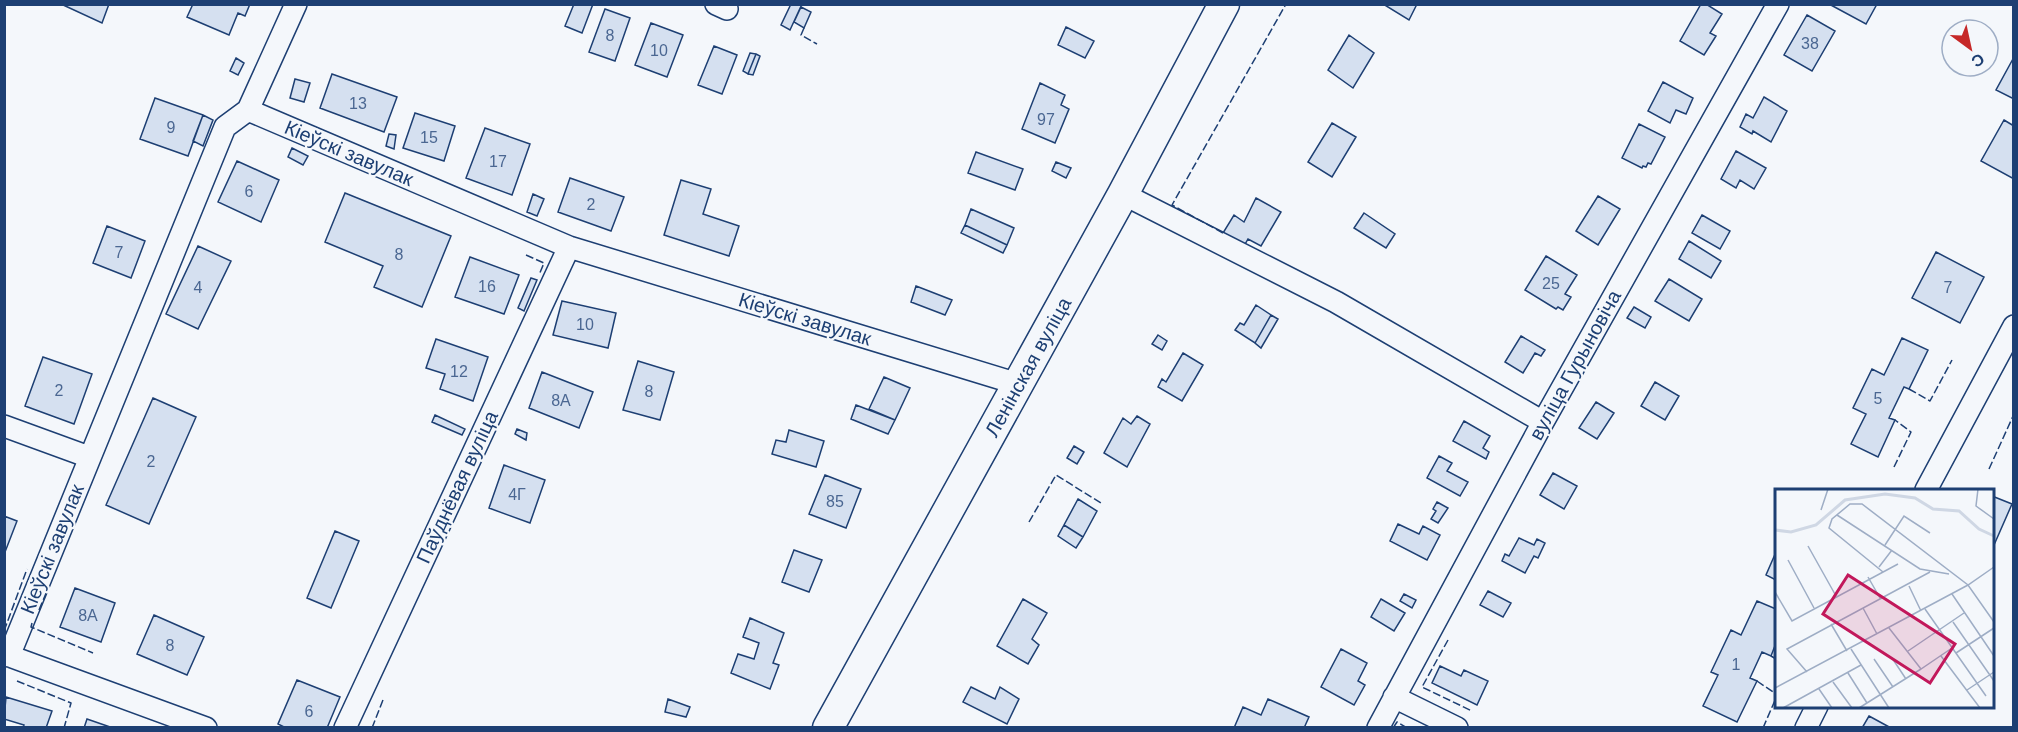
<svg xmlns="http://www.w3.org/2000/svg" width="2018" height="732" font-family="Arial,sans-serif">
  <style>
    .building { fill: #d5e0f0; stroke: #1d3f73; stroke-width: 1.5 }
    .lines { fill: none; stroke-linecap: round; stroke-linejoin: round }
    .street-casing { stroke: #1d3f73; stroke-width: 24 }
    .secondary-casing { stroke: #1d3f73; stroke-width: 33 }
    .street { stroke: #f4f7fb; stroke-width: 21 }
    .secondary { stroke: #f4f7fb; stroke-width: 30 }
    .fence { stroke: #1d3f73; stroke-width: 1.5; stroke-dasharray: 8 3; stroke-linecap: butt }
    .labels { text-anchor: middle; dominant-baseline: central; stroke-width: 4.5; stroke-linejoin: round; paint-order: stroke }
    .number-label { font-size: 16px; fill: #4b6792 }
    .street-label { font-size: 20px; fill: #1d3f73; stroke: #f4f7fb }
    .inset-river { fill: none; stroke: #cfd7e4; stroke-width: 3 }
    .inset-road { fill: none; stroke: #9eadc5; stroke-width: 1.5 }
    .view { fill: #c2185b; fill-opacity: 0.15; stroke: #c2185b; stroke-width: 3 }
    .inset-edge { fill: none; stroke: #1d3f73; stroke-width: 3 }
  </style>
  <rect width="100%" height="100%" fill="#f4f7fb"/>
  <path class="building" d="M61 4H109L102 23Z
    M193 4H250L245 16 238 13 229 35 187 17Z
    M574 4H593L582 33 565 26Z
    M791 4H802L790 30 781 25Z
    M1383 4H1417L1409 20Z
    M1701 4H1706L1722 14 1710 33 1716 36 1704 55 1680 41Z
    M1829 4H1877L1866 24Z
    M801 7 811 12 804 28 794 22Z
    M605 9 630 18 615 61 589 52Z
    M1807 15 1835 31 1812 71 1784 55Z
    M651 23 683 35 667 77 635 65Z
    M1066 27 1094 41 1085 58 1058 45Z
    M1349 35 1374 53 1353 88 1328 70Z
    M714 46 737 55 722 94 698 85Z
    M750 53 756 54 748 74 743 71Z
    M756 54 760 56 753 75 748 74Z
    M2014 57V99L1996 90Z
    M236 58 244 63 238 75 230 71Z
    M332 74 397 97 384 132 320 108Z
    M295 79 310 83 304 102 290 98Z
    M1663 82 1693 98 1686 114 1676 110 1670 123 1648 111Z
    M1040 83 1065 95 1061 105 1069 109 1055 143 1022 129Z
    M1764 97 1787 111 1771 142 1753 131 1752 134 1740 127 1746 114 1753 118Z
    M155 98 203 115 188 156 140 139Z
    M415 113 455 126 444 161 403 148Z
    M203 115 213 120 203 146 193 141Z
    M2004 120 2014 126V179L1981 161Z
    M1332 123 1356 137 1332 177 1308 162Z
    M1639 124 1665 137 1651 164 1648 163 1646 167 1643 166 1642 168 1622 158Z
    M485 128 530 144 512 195 466 178Z
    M389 134 396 135 394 149 386 146Z
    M292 148 308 156 303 165 288 157Z
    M1736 151 1766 168 1754 189 1740 180 1736 188 1721 179Z
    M976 152 1023 169 1015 190 968 173Z
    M237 161 279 180 261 222 218 202Z
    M1056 162 1071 168 1066 178 1052 171Z
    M570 178 624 197 611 231 558 212Z
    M681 180 711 189 703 214 739 226 729 256 664 235Z
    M345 193 451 236 422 307 374 287 383 266 325 242Z
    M533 194 544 199 537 216 527 212Z
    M1598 196 1620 209 1598 245 1576 231Z
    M1256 198 1281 212 1261 246 1248 239 1244 246 1223 233 1234 215 1244 222Z
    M971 209 1014 228 1007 245 965 225Z
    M1364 213 1395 234 1386 248 1354 228Z
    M1702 215 1730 231 1720 249 1692 233Z
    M965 225 1007 245 1003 253 961 233Z
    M107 226 145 241 131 278 93 263Z
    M1689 241 1721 261 1711 278 1679 259Z
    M198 246 231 261 198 329 166 314Z
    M1936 252 1984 277 1960 323 1912 298Z
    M1546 256 1577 275 1565 294 1571 297 1563 310 1558 307 1556 309 1525 290Z
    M470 257 519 275 504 314 455 297Z
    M531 278 537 280 524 311 518 308Z
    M1669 279 1702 299 1689 321 1655 301Z
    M916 286 952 300 945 315 911 302Z
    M562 301 616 313 608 348 553 335Z
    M1256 305 1271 315 1255 343 1235 330 1240 323 1244 325Z
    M1634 307 1651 317 1645 328 1627 318Z
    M1271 315 1278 319 1261 348 1255 343Z
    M1158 335 1167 341 1162 350 1152 344Z
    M1521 336 1545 350 1541 356 1535 353 1523 373 1505 362Z
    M1902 338 1928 350 1909 389 1904 387 1889 418 1895 420 1878 457 1851 444 1866 414 1853 408 1872 369 1884 375Z
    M436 339 488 357 473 401 440 389 445 374 426 368Z
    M1183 353 1203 365 1182 401 1158 387 1162 379 1166 382Z
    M43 357 92 374 74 424 25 406Z
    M638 361 674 372 660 420 623 410Z
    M542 372 593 392 579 428 529 408Z
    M884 377 910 388 895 420 869 409Z
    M1655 382 1679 396 1665 420 1641 406Z
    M153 398 196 417 149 524 106 505Z
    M1596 402 1614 413 1597 439 1579 428Z
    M856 405 895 420 888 434 851 419Z
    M435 415 465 429 462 435 432 422Z
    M1137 416 1150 424 1127 467 1104 453 1123 418 1131 424Z
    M1464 421 1490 436 1483 448 1489 452 1486 459 1453 441Z
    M517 429 527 433 526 440 515 434Z
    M789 430 824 441 816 467 772 454 776 440 786 442Z
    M1074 446 1084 452 1077 464 1067 458Z
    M1439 456 1452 463 1447 471 1468 482 1460 496 1427 478Z
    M504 465 545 480 530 523 489 508Z
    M1553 473 1577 486 1564 509 1540 495Z
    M825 475 861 489 846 528 809 514Z
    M1992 496 2012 504 1994 545 1992 544Z
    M1078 499 1097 511 1083 537 1064 525Z
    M1437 502 1448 508 1438 523 1431 519 1436 511 1433 509Z
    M4 516 17 521 5 552H4Z
    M1398 524 1419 534 1423 526 1440 535 1427 560 1390 541Z
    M1064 525 1083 537 1076 548 1058 536Z
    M335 531 359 541 331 608 307 598Z
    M1519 538 1534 545 1537 539 1545 543 1538 558 1534 556 1525 573 1502 561 1505 554 1509 556Z
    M794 550 822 560 809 592 782 582Z
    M1776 552V580L1766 575Z
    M75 588 115 603 101 642 60 627Z
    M1488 591 1511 603 1503 617 1480 605Z
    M1404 594 1416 600 1412 608 1400 601Z
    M1023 599 1047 613 1032 639 1039 645 1028 664 997 646Z
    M1381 599 1405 613 1394 631 1371 617Z
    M1757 601 1776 609V643L1771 656 1762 652 1750 678 1757 681 1737 722 1703 706 1718 675 1711 672 1731 630 1741 635Z
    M154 615 204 637 187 675 137 654Z
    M750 618 784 633 773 663 779 665 770 689 731 673 738 654 754 659 759 643 743 637Z
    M1341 649 1367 663 1358 681 1365 685 1354 705 1321 687Z
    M1440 666 1461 676 1464 670 1488 681 1477 705 1432 683Z
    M297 680 340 697 327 728H286L278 724Z
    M971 687 995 699 1000 687 1019 699 1007 724 963 702Z
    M6 697 52 711 46 728H23L24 725 4 719Z
    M668 699 690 707 686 717 665 712Z
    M1268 699 1309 717 1304 728H1234L1243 707 1261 715Z
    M1869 716 1891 728H1862Z
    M87 719 113 728H84Z"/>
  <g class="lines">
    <defs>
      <path id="street" d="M716 4 727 9
        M248 110 296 4
        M1123 194 1336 302 1543 422
        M4 426 89 457
        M1926 490 2014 326
        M4 654 206 728
        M9 656 225 127 248 110 569 247 1018 384
        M1394 697 1457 728
        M345 728 569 247
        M1378 728 1543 422 1778 4
        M1806 728 1817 706"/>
      <path id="secondary" d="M828 728 1123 194 1224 4"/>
    </defs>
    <use href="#street" class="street-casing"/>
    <use href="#secondary" class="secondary-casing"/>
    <use href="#street" class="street"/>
    <use href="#secondary" class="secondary"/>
    <path class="fence" d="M804 28 801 35 817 44
      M1223 233 1172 205 1286 4
      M526 255 544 263 539 275
      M1909 389 1930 401 1952 360
      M1894 467 1911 432 1895 420
      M1989 469 2014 414
      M1029 522 1056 475 1101 503
      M39 610 47 591
      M32 623 31 627 93 653
      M4 631 27 569
      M1448 640 1422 687 1472 711
      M1771 656 1776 659
      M17 681 71 703 64 728
      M1757 681 1776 694
      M372 728 383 700
      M1393 728 1397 722 1407 728
      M1763 728 1776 698"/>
  </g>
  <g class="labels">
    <g class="number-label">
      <text x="610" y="35">8</text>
      <text x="1810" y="43">38</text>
      <text x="659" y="50">10</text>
      <text x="358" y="103">13</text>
      <text x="1046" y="119">97</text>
      <text x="171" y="127">9</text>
      <text x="429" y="137">15</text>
      <text x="498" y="161">17</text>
      <text x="249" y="191">6</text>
      <text x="591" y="204">2</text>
      <text x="119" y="252">7</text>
      <text x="399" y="254">8</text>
      <text x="1551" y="283">25</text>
      <text x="487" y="286">16</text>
      <text x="198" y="287">4</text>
      <text x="1948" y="287">7</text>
      <text x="585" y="324">10</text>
      <text x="459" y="371">12</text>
      <text x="59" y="390">2</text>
      <text x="649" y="391">8</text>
      <text x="1878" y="398">5</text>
      <text x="561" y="400">8А</text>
      <text x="151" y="461">2</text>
      <text x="517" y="494">4Г</text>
      <text x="835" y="501">85</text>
      <text x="88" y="615">8А</text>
      <text x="170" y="645">8</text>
      <text x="1736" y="664">1</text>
      <text x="309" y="711">6</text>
    </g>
    <g class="street-label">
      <text transform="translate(349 153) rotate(23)">Кіеўскі завулак</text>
      <text transform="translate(805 319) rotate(17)">Кіеўскі завулак</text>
      <text transform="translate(1575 365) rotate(-61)">вуліца Гурыновіча</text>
      <text transform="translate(1028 367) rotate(-61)">Ленінская вуліца</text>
      <text transform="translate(457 487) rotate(-65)">Паўднёвая вуліца</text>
      <text transform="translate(52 549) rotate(-68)">Кіеўскі завулак</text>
    </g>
  </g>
  <g transform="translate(1775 489)">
    <rect width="219" height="219" fill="#f4f7fb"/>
    <path class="inset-river" d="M0 41 16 43 41 36 70 11 110 5 140 9 158 20 184 22 204 40 219 47"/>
    <path class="inset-road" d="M203 0 201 17 219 30M46 21 53 0M62 26 145 80 174 85M110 56 129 27 155 44M33 57 61 107M13 71 39 119M104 78 117 61M108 83 54 39 57 30 75 15H87L193 96 219 133M93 88 105 109M134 97 146 122M0 103 17 132 123 75M177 105 219 167M88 119 102 145M150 120 211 207M178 133 219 192M56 135 72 162M114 139 146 180 177 159M76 160 114 219M133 162 189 124M181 164 219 139M166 167 205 219M117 169 131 190M99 170 118 198M32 183 12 160 155 83M73 184 92 214M58 193 77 219M0 199 193 96 219 78M44 200 57 219M192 201 219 183M8 219 86 176M84 219 146 180"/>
    <path class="view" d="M73 86 180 155 155 194 48 125Z"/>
    <rect width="219" height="219" class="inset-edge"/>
  </g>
  <rect width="2018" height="732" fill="none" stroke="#1d3f73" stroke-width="12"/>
  <g transform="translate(1970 48) rotate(147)"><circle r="28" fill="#f4f7fb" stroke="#9eadc5" stroke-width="1.5"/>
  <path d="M0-4.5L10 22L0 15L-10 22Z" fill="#c62828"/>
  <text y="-9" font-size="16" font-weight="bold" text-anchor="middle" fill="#1d3f73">С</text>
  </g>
</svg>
